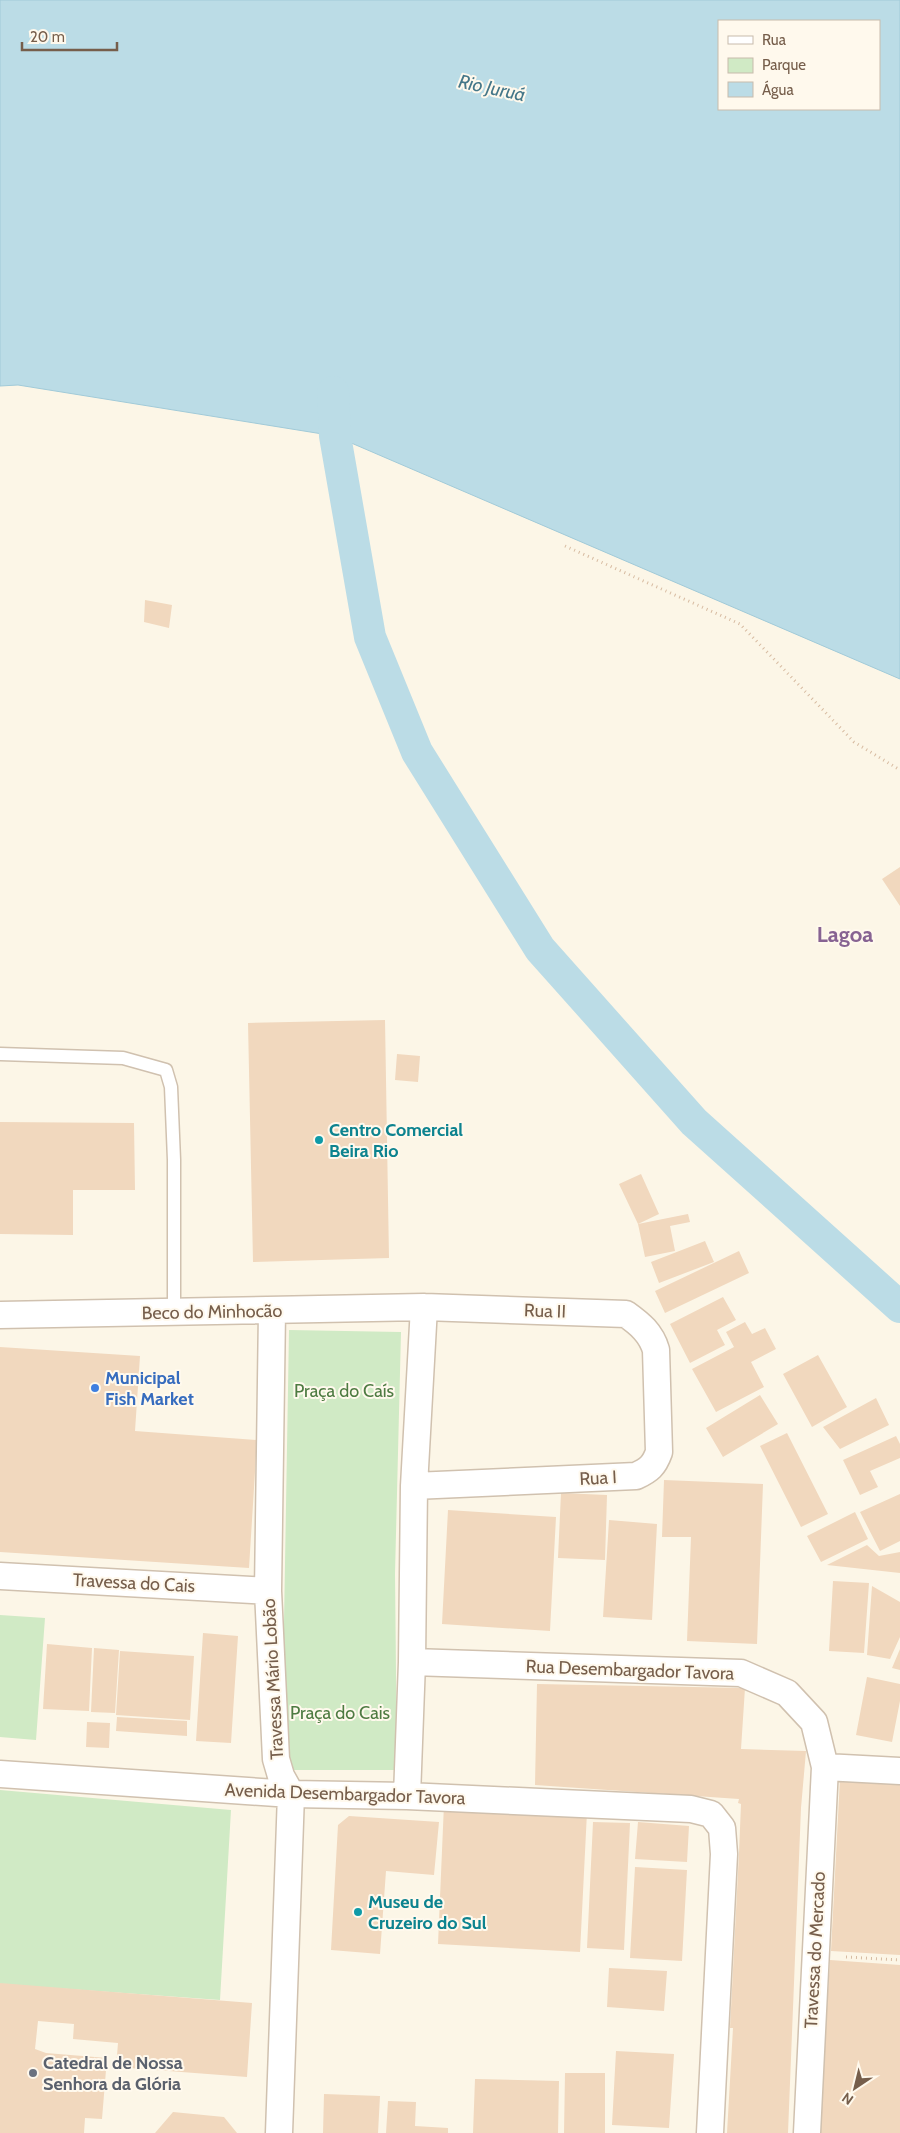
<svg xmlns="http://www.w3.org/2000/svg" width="900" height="2133" font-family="Cabin,sans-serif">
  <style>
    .green { fill: #d0eac5 }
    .water { fill: #bbdce6; stroke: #a1cad8; fill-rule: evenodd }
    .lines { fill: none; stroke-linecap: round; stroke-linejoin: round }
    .canal { stroke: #bbdce6; stroke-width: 32 }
    .building { fill: #f1d8be }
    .service-casing { stroke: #d0c1af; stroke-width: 15 }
    .minor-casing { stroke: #d0c1af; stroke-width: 29 }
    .path { stroke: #d7bba1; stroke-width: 3; stroke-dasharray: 1 4; stroke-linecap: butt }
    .service { stroke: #fff; stroke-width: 12 }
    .minor { stroke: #fff; stroke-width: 26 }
    .culture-dot { fill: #0f9aa8; stroke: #fff9ed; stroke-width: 2 }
    .shop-dot { fill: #3f7fe0; stroke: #fff9ed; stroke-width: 2 }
    .worship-dot { fill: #6b7280; stroke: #fff9ed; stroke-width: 2 }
    .labels { text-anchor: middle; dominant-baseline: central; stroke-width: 4; stroke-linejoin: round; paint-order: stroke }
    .culture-label { font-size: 18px; font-weight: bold; fill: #0d838f; stroke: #fff9ed; text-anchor: start }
    .street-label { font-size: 18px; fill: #765e4b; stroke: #fff9ed }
    .shop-label { font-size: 18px; font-weight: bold; fill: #366cbe; stroke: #fff9ed; text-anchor: start }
    .park-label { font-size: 18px; fill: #4e7b42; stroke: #fff9ed }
    .worship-label { font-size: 18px; font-weight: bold; fill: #5b616d; stroke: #fff9ed; text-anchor: start }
    .water-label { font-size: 19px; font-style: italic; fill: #457789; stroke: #fff9ed }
    .district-label { font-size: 22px; font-weight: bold; fill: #876392; stroke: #fff9ed }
  </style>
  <rect width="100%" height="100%" fill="#fcf6e7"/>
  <path class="green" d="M289 1330 401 1332 395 1574 397 1770H285L282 1739Z
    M0 1615 45 1618 36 1740 0 1737Z
    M0 1790 231 1810 220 2000 0 1984Z"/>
  <path class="water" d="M0 0H900V679L335 436 18 385 0 386ZM719 21H879V109H719Z"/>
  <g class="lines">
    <path class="canal" d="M333 392 335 436 370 637 417 752 540 949 694 1122 900 1307"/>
  </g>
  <path class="building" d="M145 600 172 605 169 628 144 622Z
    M900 867V906L882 879Z
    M385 1020 389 1258 253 1262 248 1023Z
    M397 1054 420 1056 418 1082 395 1080Z
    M0 1122 134 1123 135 1190H73V1235L0 1234Z
    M641 1174 659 1214 638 1224 619 1184Z
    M688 1214 690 1222 670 1226 675 1251 645 1257 638 1224Z
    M705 1241 714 1262 659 1283 651 1262Z
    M739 1251 749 1273 665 1313 655 1291Z
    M723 1297 736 1320 717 1330 725 1345 690 1363 670 1324Z
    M745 1322 752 1334 765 1328 776 1349 751 1362 764 1387 716 1412 692 1369 734 1347 726 1332Z
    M0 1347 140 1356 135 1431 257 1440 249 1568 0 1552Z
    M818 1355 847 1407 812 1427 783 1374Z
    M760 1395 778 1424 723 1457 706 1428Z
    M876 1398 889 1425 840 1449 823 1427Z
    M787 1433 828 1514 801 1527 760 1446Z
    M896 1436 900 1444V1458L870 1471 878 1487 860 1495 843 1460Z
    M664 1480 763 1484 757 1644 687 1641 691 1537H662Z
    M561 1493 607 1495 605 1560 558 1558Z
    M900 1494V1541L880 1551 860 1512Z
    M448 1510 556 1517 550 1631 442 1624Z
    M855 1512 868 1539 821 1562 807 1536Z
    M609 1520 657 1524 652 1620 603 1617Z
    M867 1545 879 1556 900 1552V1573L827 1565Z
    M833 1581 869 1583 864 1653 829 1651Z
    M872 1586 900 1602V1637L890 1659 867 1655Z
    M203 1633 238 1636 231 1743 196 1741Z
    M47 1644 92 1648 89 1711 43 1709Z
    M94 1648 119 1650 115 1713 91 1712Z
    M900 1649V1670L892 1668Z
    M120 1651 194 1656 190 1720 116 1715Z
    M867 1677 900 1684V1701L892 1742 856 1735Z
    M537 1684 745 1688 741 1749 806 1751 801 1808 788 2133H727L733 2028H730L739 1853 741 1804 738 1803 739 1799 535 1785Z
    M117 1717 187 1721V1736L116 1731Z
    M87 1722 110 1723 109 1748 86 1747Z
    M840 1778 900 1781V1955L831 1951Z
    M444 1804 587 1812 580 1952 438 1944Z
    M349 1816 439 1822 434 1875 386 1871 380 1954 331 1950 338 1825Z
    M593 1822 630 1823 624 1950 587 1948Z
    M638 1822 689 1826 687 1862 635 1859Z
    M635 1867 687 1870 682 1961 630 1958Z
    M830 1960 900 1965V2133H819Z
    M609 1968 667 1971 664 2011 607 2007Z
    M0 1983 252 2003 247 2077 116 2067 118 2043 73 2039 74 2024 38 2021 35 2049 46 2053 107 2058 102 2119 85 2118 84 2133H0Z
    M616 2051 674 2054 669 2128 612 2125Z
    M565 2073H605V2133H564Z
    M475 2079 559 2081 558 2133H473Z
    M324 2094 380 2096 378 2133H323Z
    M388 2101 416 2102 415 2126 448 2128V2133H386Z
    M173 2112 224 2117 237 2133H155Z"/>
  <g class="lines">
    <defs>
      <path id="service" d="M0 1054 123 1058 166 1070 171 1087 174 1160V1313"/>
      <path id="minor" d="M272 1311 268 1591 276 1759 281 1776 291 1794 279 2133
        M0 1315 424 1307 626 1314C640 1324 651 1333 656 1350L659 1452C654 1466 649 1470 636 1476L414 1486
        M0 1576 268 1591
        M412 1662 741 1673 787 1693 814 1722 825 1767 807 2133
        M825 1767 900 1771
        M0 1774 291 1794 407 1796 691 1809 711 1814 722 1828 724 1854 710 2133
        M407 1796 412 1662 414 1486 424 1307"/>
    </defs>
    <use href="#service" class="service-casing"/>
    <use href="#minor" class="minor-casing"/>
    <path class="path" d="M565 546 740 624 854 742 900 770
      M846 1957 900 1960"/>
    <use href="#service" class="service"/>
    <use href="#minor" class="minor"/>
  </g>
  <g class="culture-dot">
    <circle cx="319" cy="1140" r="5"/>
    <circle cx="358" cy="1912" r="5"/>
  </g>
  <circle class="shop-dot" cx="95" cy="1388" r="5"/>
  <circle class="worship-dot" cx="33" cy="2073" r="5"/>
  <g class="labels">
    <g class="culture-label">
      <text x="329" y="1130">Centro Comercial<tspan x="329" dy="21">Beira Rio</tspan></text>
      <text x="368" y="1902">Museu de<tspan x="368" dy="21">Cruzeiro do Sul</tspan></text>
    </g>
    <g class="street-label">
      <text transform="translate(545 1311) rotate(2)">Rua II</text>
      <text transform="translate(212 1312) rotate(-1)">Beco do Minhocão</text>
      <text transform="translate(598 1478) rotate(-3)">Rua I</text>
      <text transform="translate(134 1583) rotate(3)">Travessa do Cais</text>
      <text transform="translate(630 1670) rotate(2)">Rua Desembargador Tavora</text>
      <text transform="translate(273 1679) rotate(-93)">Travessa Mário Lobão</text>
      <text transform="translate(345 1794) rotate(2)">Avenida Desembargador Tavora</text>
      <text transform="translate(815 1950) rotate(-87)">Travessa do Mercado</text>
    </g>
    <g class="shop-label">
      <text x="105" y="1378">Municipal<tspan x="105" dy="21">Fish Market</tspan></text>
    </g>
    <g class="park-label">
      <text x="344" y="1391">Praça do Caís</text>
      <text x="340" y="1713">Praça do Cais</text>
    </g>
    <g class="worship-label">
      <text x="43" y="2063">Catedral de Nossa<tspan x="43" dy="21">Senhora da Glória</tspan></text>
    </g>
    <g class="water-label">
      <text transform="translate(492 88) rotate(12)">Rio Juruá</text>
    </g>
    <g class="district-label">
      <text x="845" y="934">Lagoa</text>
    </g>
  </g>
  <rect x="718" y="20" width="162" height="90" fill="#fff9ed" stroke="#c8bbac"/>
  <rect x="728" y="36" width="25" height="8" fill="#ffffff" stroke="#c8bbac"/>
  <text x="762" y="45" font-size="15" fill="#765e4b">Rua</text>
  <rect x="728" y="58" width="25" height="15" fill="#d0eac5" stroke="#c8bbac"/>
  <text x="762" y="70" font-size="15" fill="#765e4b">Parque</text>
  <rect x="728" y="82" width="25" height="15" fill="#bbdce6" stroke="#c8bbac"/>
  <text x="762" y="95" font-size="15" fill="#765e4b">Água</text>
  <g transform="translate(855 2088) rotate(215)" stroke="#fff9ed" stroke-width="4" paint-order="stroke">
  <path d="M0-4L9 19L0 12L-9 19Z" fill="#765e4b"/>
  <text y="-8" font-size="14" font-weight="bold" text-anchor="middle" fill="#765e4b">N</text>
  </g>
  <path d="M22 42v8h95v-8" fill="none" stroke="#765e4b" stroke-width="2.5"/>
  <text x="30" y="42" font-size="15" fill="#765e4b" stroke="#fff9ed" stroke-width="4" paint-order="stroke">20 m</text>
</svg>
